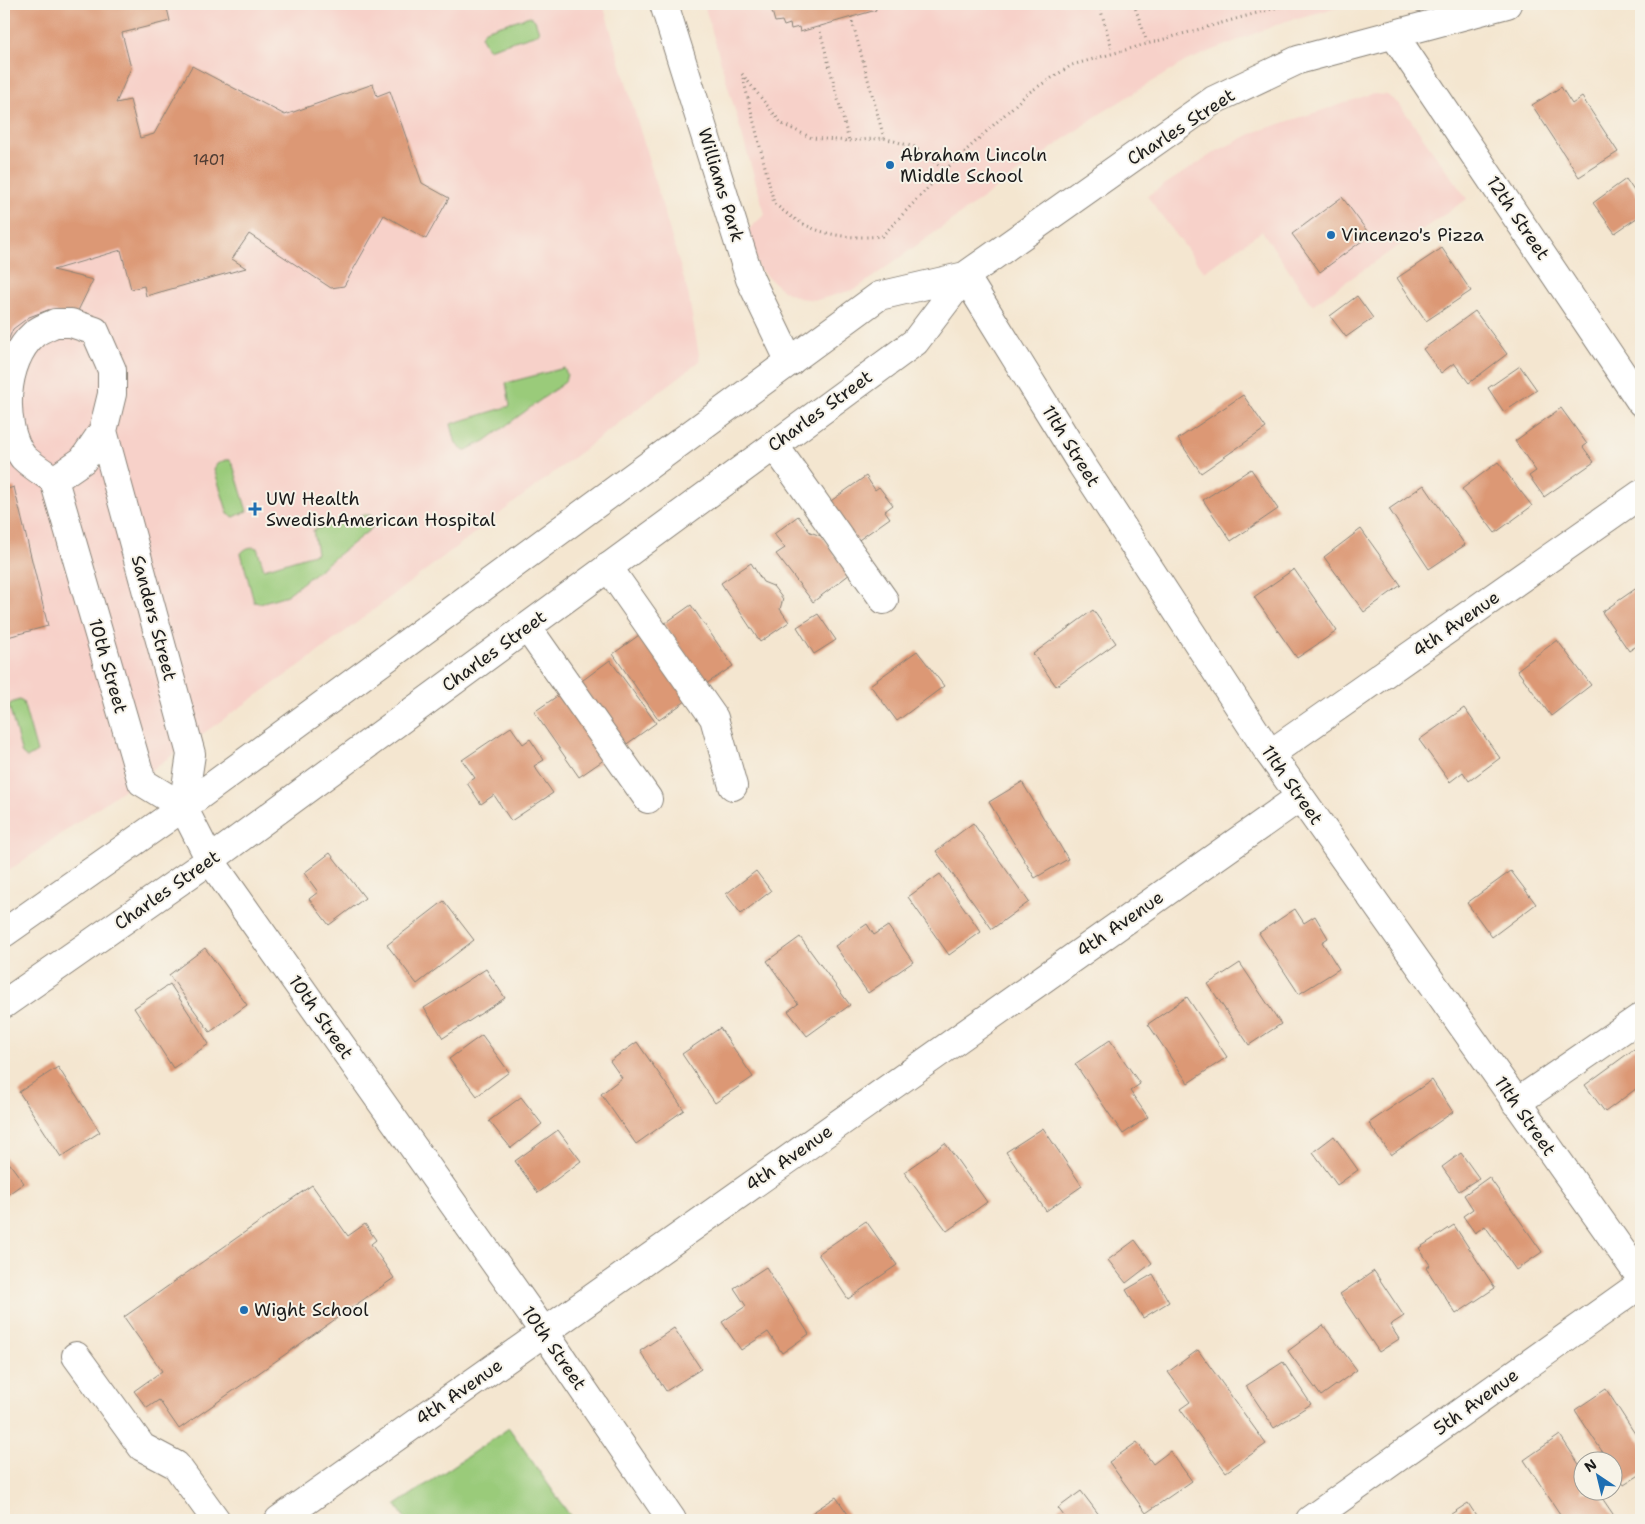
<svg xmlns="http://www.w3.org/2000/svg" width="1645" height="1524" font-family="'Shantell Sans',sans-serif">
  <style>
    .built { fill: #f7d1c9 }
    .green { fill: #9acb7a; stroke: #5b744b }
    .building { fill: #dc9875 }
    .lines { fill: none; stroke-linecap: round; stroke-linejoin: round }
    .minor-casing { stroke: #888176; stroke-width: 30 }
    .major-casing { stroke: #888176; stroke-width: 30 }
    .path { stroke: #888176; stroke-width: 3; stroke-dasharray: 1 4; stroke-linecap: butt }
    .minor { stroke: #fff; stroke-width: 28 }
    .major { stroke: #fff; stroke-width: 28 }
    .poi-dot { fill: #1f6fb2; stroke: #f7f3e8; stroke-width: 2 }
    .labels { text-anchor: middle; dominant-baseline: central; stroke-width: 4; stroke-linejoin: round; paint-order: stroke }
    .number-label { font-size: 15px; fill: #4c3b32 }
    .street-label { font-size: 18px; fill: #1c1c1c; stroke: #f7f3e8 }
    .poi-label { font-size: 18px; fill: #1c1c1c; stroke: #f7f3e8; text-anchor: start }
  </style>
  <rect width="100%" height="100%" fill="#f7f3e8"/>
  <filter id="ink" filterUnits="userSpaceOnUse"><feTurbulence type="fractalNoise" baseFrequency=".02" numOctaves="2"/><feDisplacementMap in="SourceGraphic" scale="10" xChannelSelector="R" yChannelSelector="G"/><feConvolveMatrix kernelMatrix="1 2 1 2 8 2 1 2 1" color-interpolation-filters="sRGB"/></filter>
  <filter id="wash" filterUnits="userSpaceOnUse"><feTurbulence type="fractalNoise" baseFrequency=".0096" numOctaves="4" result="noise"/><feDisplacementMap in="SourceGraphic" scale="20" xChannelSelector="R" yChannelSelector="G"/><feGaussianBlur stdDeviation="1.12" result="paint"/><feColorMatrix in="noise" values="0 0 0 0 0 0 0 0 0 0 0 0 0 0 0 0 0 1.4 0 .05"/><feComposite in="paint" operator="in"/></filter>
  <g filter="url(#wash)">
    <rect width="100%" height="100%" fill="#f4e6d0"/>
    <path class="built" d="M4 4H603L688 293 700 361 313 656 4 874Z
      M704 4H1352L1286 21 1186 61 1098 115 856 289 817 300 799 298 782 290 758 268 748 230 765 214Z
      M1372 94 1387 95 1400 105 1467 199 1312 305 1262 231 1204 272 1147 196 1215 152 1255 132Z"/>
    <path class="green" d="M530 16 535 20 539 32 534 35 488 49 481 36 485 30Z
      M564 368 567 374 565 382 485 441 464 451 456 444 451 424 510 406 506 383Z
      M225 460H230L233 465 247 511 234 517 228 514 214 469 217 464Z
      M364 515H370L375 520 372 528 287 595 260 603 254 602 241 553C246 548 250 546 257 548L264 569 317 553 313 530Z
      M19 700 23 702 37 752 27 758 22 754 9 706 11 703Z
      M509 1428 573 1520H406L396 1505Z"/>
    <g id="blocks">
      <path class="building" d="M4 4H166L170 21 122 33 131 68 116 103 130 100 140 138 154 134 192 66 285 115 373 84 377 96 390 91 422 183 449 198 426 239 384 215 344 286 331 288 249 234 232 259 246 268 146 296 144 286 131 289 121 250 53 270 93 280 75 317 48 310 29 317 13 329 4 350Z
        M770 4H882L875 6 876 10 800 32 799 27 791 29 790 24 784 26 782 21 775 22Z
        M1561 87 1572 104 1582 97 1618 152 1579 177 1532 105Z
        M1626 179 1641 201V215L1615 233 1593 203Z
        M1342 197 1370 235 1320 272 1292 234Z
        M1442 248 1471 291 1426 321 1397 278Z
        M1357 296 1373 318 1346 337 1330 316Z
        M1475 311 1507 354 1469 383 1454 363 1441 373 1423 349Z
        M1520 366 1537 390 1504 412 1488 388Z
        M1243 395 1266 428 1201 473 1178 439Z
        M1561 408 1587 444 1583 447 1594 462 1544 497 1529 476 1536 471 1515 441Z
        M1498 462 1532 506 1495 533 1462 489Z
        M1251 469 1278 509 1231 541 1203 500Z
        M866 476 875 490 879 487 893 505 885 511 890 518 856 542 828 503Z
        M1424 485 1465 545 1429 569 1389 509Z
        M14 487 48 626 4 638V490Z
        M798 516 810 532 821 536 850 574 813 602 776 554 785 548 774 534Z
        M1361 529 1401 585 1364 612 1324 557Z
        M751 563 763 582 773 586 783 599 780 609 789 622 760 642 721 583Z
        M1294 569 1337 631 1297 658 1254 597Z
        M1641 585V643L1629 651 1602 612Z
        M691 605 733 666 706 684 664 624Z
        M1093 610 1116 643 1056 686 1033 654Z
        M818 614 836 640 814 654 797 627Z
        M646 630 693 696 659 720 613 654Z
        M1557 640 1591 685 1551 716 1517 670Z
        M917 651 944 686 897 721 870 685Z
        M610 660 656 723 624 746 579 683Z
        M566 690 611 755 579 777 534 712Z
        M1464 708 1500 758 1469 781 1463 772 1450 782 1419 740Z
        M511 727 523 744 530 739 544 760 534 766 553 793 511 821 494 795 481 804 467 783 475 778 462 760Z
        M1022 782 1068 859 1035 878 989 802Z
        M973 823 1029 902 992 929 936 851Z
        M330 853 365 898 329 925 309 899 318 892 304 873Z
        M756 871 771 891 741 914 726 894Z
        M1511 871 1536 904 1492 937 1467 903Z
        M940 874 981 932 949 955 908 897Z
        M444 901 474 940 417 984 387 945Z
        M1295 909 1304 923 1315 916 1328 938 1322 942 1339 969 1299 994 1259 933Z
        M867 924 874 935 888 926 913 962 868 993 835 946Z
        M800 937 850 1005 807 1036 788 1011 798 1004 767 961Z
        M205 948 247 1005 210 1032 169 975Z
        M1240 963 1281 1024 1249 1045 1208 984Z
        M486 969 505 998 443 1038 424 1008Z
        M170 984 209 1044 173 1068 134 1008Z
        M1187 997 1227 1057 1188 1083 1148 1024Z
        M720 1028 753 1077 715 1103 682 1054Z
        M482 1035 509 1072 477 1096 449 1059Z
        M1110 1040 1140 1084 1130 1091 1148 1117 1123 1134 1075 1064Z
        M637 1042 684 1110 636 1144 601 1094 622 1078 610 1061Z
        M1641 1044V1085L1605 1112 1585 1085Z
        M58 1067 100 1132 61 1157 19 1092Z
        M1432 1080 1453 1112 1391 1155 1369 1123Z
        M521 1097 542 1124 511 1148 489 1121Z
        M1043 1128 1082 1186 1046 1211 1006 1152Z
        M558 1130 581 1161 538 1193 515 1161Z
        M1334 1136 1358 1170 1337 1185 1313 1152Z
        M945 1143 987 1202 947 1231 904 1172Z
        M1461 1153 1479 1178 1459 1191 1442 1167Z
        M4 1156 24 1183 4 1197Z
        M1489 1177 1542 1252 1516 1270 1485 1226 1475 1233 1463 1216 1473 1209 1464 1195Z
        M312 1185 348 1236 365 1224 376 1240 371 1244 394 1278 179 1429 159 1400 147 1408 134 1391 162 1371 124 1317Z
        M866 1221 897 1265 848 1299 818 1254Z
        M1454 1225 1495 1288 1456 1314 1426 1268 1430 1265 1419 1248Z
        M1135 1240 1152 1263 1126 1283 1108 1260Z
        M766 1267 809 1334 782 1353 768 1332 741 1350 722 1322 746 1306 734 1288Z
        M1374 1271 1404 1316 1390 1325 1399 1339 1379 1352 1340 1294Z
        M1153 1274 1169 1302 1143 1318 1126 1290Z
        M1323 1325 1357 1370 1321 1396 1288 1351Z
        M674 1328 701 1369 666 1391 640 1351Z
        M1198 1350 1266 1444 1226 1472 1180 1409 1190 1402 1168 1372Z
        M1283 1362 1311 1404 1274 1428 1246 1386Z
        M1606 1389 1641 1443V1474L1624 1485 1612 1467V1462H1609L1575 1410Z
        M1560 1435 1582 1469V1492H1598L1617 1520H1564L1524 1460Z
        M1137 1442 1153 1464 1170 1451 1192 1481 1146 1513 1109 1462Z
        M1081 1491 1103 1520H1067L1058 1508Z
        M836 1497 852 1520H801Z
        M1468 1503 1479 1520H1442Z"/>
    </g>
  </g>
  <g filter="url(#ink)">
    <use href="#blocks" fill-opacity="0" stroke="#888176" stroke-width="1"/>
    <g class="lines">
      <defs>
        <path id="minor" d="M664 4 750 279 790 362
          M1394 35 1641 402
          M55 323H71L95 331 112 370V394L103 431 83 460 54 480C44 473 32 466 23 457 0 426 3 361 34 334 40 329 49 326 55 323Z
          M103 431 191 754 183 807
          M774 445 884 600
          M54 480 142 782 183 807 210 860 544 1332 672 1520
          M608 567 714 718 733 786
          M527 627 648 799
          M1270 754 1641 494
          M1516 1103 1641 1017
          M76 1356 142 1447 176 1465 216 1520
          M279 1520 1300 797"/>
        <path id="major" d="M965 276 1082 465 1270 754 1641 1278
          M4 933 192 801 879 296 965 276
          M4 1004 210 860 915 342 965 276 1214 100 1298 60 1507 4
          M1310 1520 1641 1284"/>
      </defs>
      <use href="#minor" class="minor-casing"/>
      <use href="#major" class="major-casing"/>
      <path class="path" d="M1099 4 1113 52
        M1134 4 1147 42
        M851 17 884 138
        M819 27 849 141
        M742 74 782 124 812 138 849 141 884 138 914 147 945 170 1028 93 1072 65 1289 4
        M743 78 774 203C807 233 839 240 882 236L945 170"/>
      <use href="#minor" class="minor"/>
      <use href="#major" class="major"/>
    </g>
  </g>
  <g class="poi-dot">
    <circle cx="890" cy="165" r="5"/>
    <circle cx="1331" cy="235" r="5"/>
    <path d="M252.5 501.5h5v5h5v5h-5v5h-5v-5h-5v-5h5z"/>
    <circle cx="244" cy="1310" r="5"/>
  </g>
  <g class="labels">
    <g class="number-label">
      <text x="209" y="160">1401</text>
    </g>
    <g class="street-label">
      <text transform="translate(1181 127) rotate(-33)">Charles Street</text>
      <text transform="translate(721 185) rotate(73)">Williams Park</text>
      <text transform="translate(1518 218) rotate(56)">12th Street</text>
      <text transform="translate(820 411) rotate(-36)">Charles Street</text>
      <text transform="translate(1071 446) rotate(58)">11th Street</text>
      <text transform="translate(154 618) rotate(75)">Sanders Street</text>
      <text transform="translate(1456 624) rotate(-35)">4th Avenue</text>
      <text transform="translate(494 651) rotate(-36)">Charles Street</text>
      <text transform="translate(108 666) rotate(74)">10th Street</text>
      <text transform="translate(1292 785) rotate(55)">11th Street</text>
      <text transform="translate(167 890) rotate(-35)">Charles Street</text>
      <text transform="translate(1120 924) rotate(-35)">4th Avenue</text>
      <text transform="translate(321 1017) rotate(55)">10th Street</text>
      <text transform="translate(1525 1116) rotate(55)">11th Street</text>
      <text transform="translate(789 1158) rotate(-35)">4th Avenue</text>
      <text transform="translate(554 1348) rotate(55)">10th Street</text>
      <text transform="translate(459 1392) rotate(-35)">4th Avenue</text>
      <text transform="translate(1476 1402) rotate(-36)">5th Avenue</text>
    </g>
    <g class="poi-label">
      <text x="900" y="155">Abraham Lincoln<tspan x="900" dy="21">Middle School</tspan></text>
      <text x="1341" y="235">Vincenzo's Pizza</text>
      <text x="266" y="499">UW Health<tspan x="266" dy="21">SwedishAmerican Hospital</tspan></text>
      <text x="254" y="1310">Wight School</text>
    </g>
  </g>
  <rect width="1645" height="1524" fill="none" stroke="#f7f3e8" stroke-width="20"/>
  <g transform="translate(1598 1476) rotate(325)"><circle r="24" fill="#f7f3e8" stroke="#9f9d96"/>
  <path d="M0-4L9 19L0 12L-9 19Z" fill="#1f6fb2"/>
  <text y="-8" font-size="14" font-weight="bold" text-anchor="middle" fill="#1c1c1c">N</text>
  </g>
</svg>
